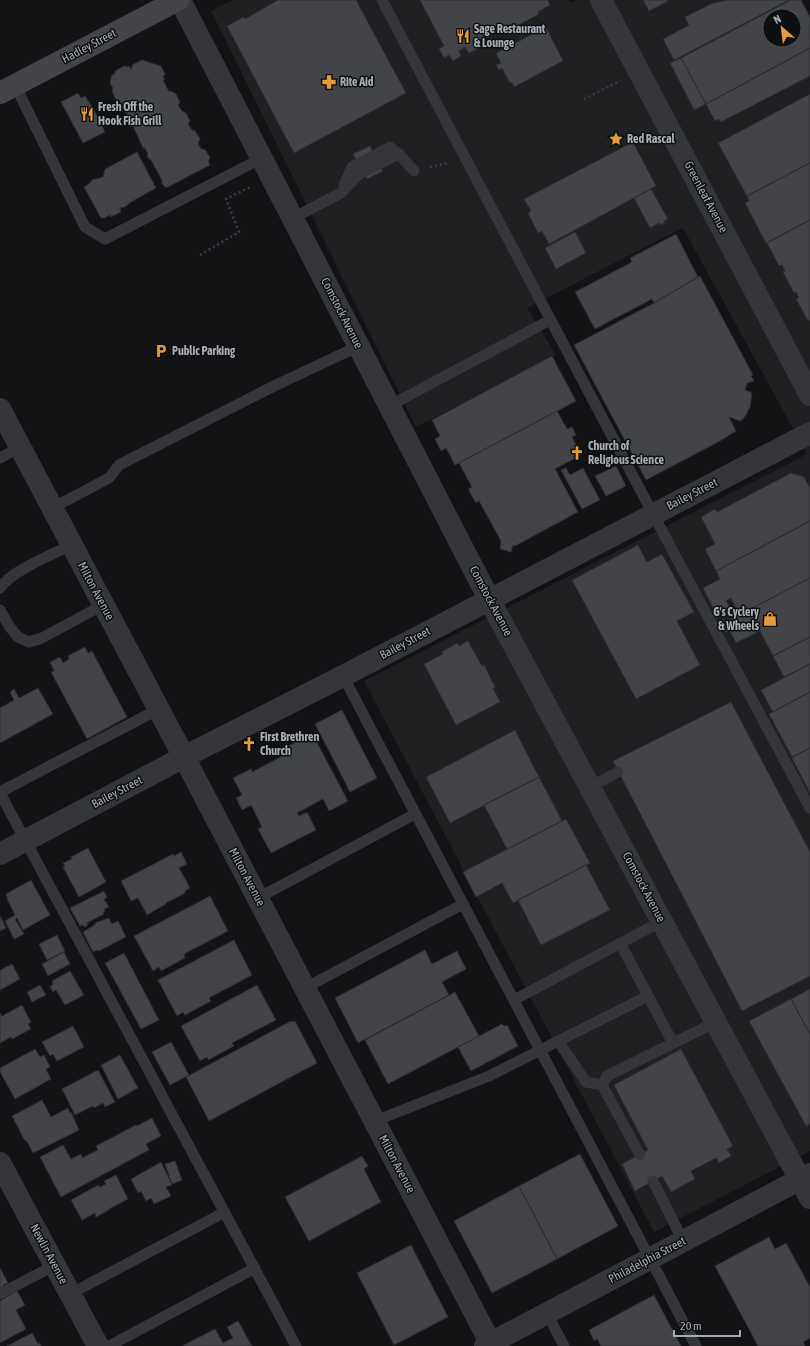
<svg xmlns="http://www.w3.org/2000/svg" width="810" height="1346" font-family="'Asap Condensed',sans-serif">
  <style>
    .built { fill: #1f2022; fill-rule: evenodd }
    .building { fill: #424448; stroke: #2d2e31; fill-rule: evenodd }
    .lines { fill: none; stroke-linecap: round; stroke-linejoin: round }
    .path { stroke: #3b3d41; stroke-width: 2.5; stroke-dasharray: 2 3; stroke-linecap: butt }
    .service { stroke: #35363a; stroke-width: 11 }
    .minor { stroke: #35363a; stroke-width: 22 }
    .tertiary { stroke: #35363a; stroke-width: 22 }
    .secondary { stroke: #434549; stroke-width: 22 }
    .labels { text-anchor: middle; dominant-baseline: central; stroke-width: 3; stroke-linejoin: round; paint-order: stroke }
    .poi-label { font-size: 12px; font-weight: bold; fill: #a6acb4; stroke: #0e0f10; text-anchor: start }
    .street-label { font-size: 12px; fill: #a6acb4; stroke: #0e0f10 }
  </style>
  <rect width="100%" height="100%" fill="#131315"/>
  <path class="built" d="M232 0H569L571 3 577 0H798L810 24V1151L654 1232 364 681 807 454 683 228 527 308 556 355 416 427 211 11ZM770 16H794V40H770Z"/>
  <path class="building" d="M278 0H356L406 93 294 153 227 26 244 17 245 19Z
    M420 0H548L550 5 538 12 539 14 511 29 508 25 475 42 478 49 469 53 465 47 459 51 461 56 453 61 449 55 444 58 439 49 444 46Z
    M643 0H668V1L649 11Z
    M727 0H789L674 60 663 39 689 25 685 17 713 3Z
    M791 0H801L810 17V48L706 104 681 58ZM770 16H794V40H770Z
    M546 27 563 61 514 87 512 82 510 83 502 68 499 70 496 65 501 63 496 53Z
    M810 48V76L721 122 719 119 715 121 706 104Z
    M681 58 706 104 694 110 670 63Z
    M142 60 161 66 165 74 163 77 165 79 163 80 169 92 171 91 176 94 180 102 178 105 182 111 186 113 190 121 188 124 192 130 195 131 200 139 198 143 201 149H204L206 151 210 158 208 161 210 165 166 188 162 184V180L151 160 149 159 147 156 148 154 145 148H143L133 126 129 122 127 115 124 109H122L123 106 119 100H116L112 91 113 88 110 83 112 75 115 74V71L124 66 127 67 129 66 131 69 132 68V65Z
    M78 93 81 98 85 96 92 107 93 108 105 132 83 143 61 102Z
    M810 94V163L747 196 718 143Z
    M633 142 656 186 549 244 542 231 538 233 528 213 531 211 524 199Z
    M370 146 383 171 367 179 353 154Z
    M137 152 156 188 131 202 125 207 120 208 121 212 111 217 110 215 104 218H101L84 187 90 183 92 180 103 177 105 169Z
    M810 163V220L766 243 745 203 749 201 747 196Z
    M651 189 668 219 664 221 665 223 660 225 659 223 650 228 634 198Z
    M810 220V320L808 321 796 299 799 298 796 292 794 293 783 272 785 271 782 265 779 266 767 243Z
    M575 232 586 253 556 269 545 248Z
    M676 234 698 277 654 303 652 299 595 329 575 292 632 262 630 258Z
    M700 276 753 375 751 376 754 381 747 383 745 390 752 393 750 407 746 415 742 420 740 421 729 417 736 431 720 441 646 480 574 345 654 303Z
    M552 356 576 401 455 465 446 448 441 451 435 439 440 436 432 420Z
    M557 411 567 429 572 427 576 435 572 437 581 455 555 469 578 512 515 546 513 545 511 552 500 549 501 541 479 501 476 503 468 489 472 487 459 463Z
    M616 466 626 486 606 496 595 476Z
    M566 468 570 475 583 468 600 500 582 509 561 470Z
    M791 473 804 477 810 488V521L716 571 705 549 715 544 701 517 715 509 717 512Z
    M810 521V578L739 615 731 598 726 601 730 607 716 614 703 588 720 579 716 571Z
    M638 545 647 562 662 554 694 612 677 621 700 665 636 699 572 580Z
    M810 578V637L773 656 760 631 736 643 730 631 726 633 721 624Z
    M810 637V664L784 677 773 656Z
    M468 641 482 666 484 665 495 687 493 688 500 702 456 725 424 664 443 654 442 652 457 643 459 646Z
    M85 647 88 653 92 651 127 717 87 739 51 672 54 671 50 662 60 657 63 663 69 659 68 656Z
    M810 664V692L773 712 761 690Z
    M38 688 53 714 0 743V708L14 700 10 692 14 689 19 698Z
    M810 692V748L792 757 769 714Z
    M731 702 810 852V976L742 1011 613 761Z
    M342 710 377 778 350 792 315 724Z
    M515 730 539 777 450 823 426 777Z
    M312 733 348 801 329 811 323 799 297 813 299 816 307 812 316 830 271 853 258 829 262 827 251 805 242 810 236 798 242 795 233 778 251 769 252 772 288 753 285 748Z
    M810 748V793L792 758Z
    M539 777 562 821 507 849 484 805Z
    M566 819 590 863 513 903 502 883 476 897 463 872Z
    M88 848 106 882 79 897 63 867 65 866 63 863 72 859 71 857Z
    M181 852 187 864 179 868 190 888 185 891V893L166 903V904L147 915 138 898 131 901 121 881 173 854 174 856Z
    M586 865 610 910 541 945 518 900Z
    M31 880 50 915 23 930 17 918 15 919 24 934 14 939 5 921 15 915 7 899H8L6 894Z
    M104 891 107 898 104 899 109 907 104 909 105 911 103 913 104 914 87 923 88 925 84 927 83 925 80 926 70 908Z
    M210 896 228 931 184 954 185 958 161 971 159 967 153 971 134 936Z
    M0 916 6 928 0 931Z
    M109 918 112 924 118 921 126 937 99 951 98 950 93 952 83 932 96 924 95 923Z
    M57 935 65 951 47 960 39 944Z
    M234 940 252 975 209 998 211 1001 185 1015 183 1012 177 1016 158 980Z
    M425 950 432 964 457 951 466 969 442 982 449 995 358 1043 335 998Z
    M64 952 70 964 48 976 42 964Z
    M124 953 159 1020 141 1029 105 963Z
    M12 964 20 979 0 990V970Z
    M70 971 84 995 65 1005 56 990 53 992 50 986 53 985 52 981Z
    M40 985 46 995 32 1002 27 992Z
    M257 985 276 1020 232 1043 234 1046 208 1060 207 1057 200 1061 181 1026Z
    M810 989V1034L791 999Z
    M455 992 479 1036 388 1084 365 1040Z
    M791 999 810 1034V1124L806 1126 749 1021Z
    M22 1005 31 1022 28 1024 31 1029 12 1039 11 1037 0 1043V1013L2 1016Z
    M291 1021 292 1022 295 1021 317 1063 209 1121 186 1077Z
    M502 1024 504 1026 507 1025 518 1046 471 1071 458 1047Z
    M73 1026 84 1047 57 1061 53 1054 50 1056 42 1042Z
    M171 1042 189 1075 170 1085 152 1052Z
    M35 1049 40 1057 44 1055 50 1067 46 1069 51 1079 15 1099 0 1072V1068Z
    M681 1049 733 1146 727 1149 731 1156 719 1163 716 1158 691 1171 695 1179 671 1192 662 1176 635 1191 622 1164 648 1150 614 1085Z
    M120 1055 138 1088 118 1099 101 1065Z
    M98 1070 115 1102 105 1107 103 1103 94 1108 93 1106 75 1115 62 1089Z
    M42 1100 51 1117 68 1108 70 1113 71 1112 79 1130 33 1153 26 1140 25 1141 12 1116Z
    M152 1118 161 1136 146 1144 149 1150 61 1197 40 1157 63 1145 71 1159 81 1154 82 1158 98 1150 96 1146 136 1125 137 1126Z
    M580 1154 618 1226 557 1259 519 1186Z
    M362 1156 368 1166 364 1169 381 1202 309 1241 285 1197Z
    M175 1161 182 1180 172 1184 165 1164Z
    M161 1162 172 1185 166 1187 171 1196 154 1204 151 1198 146 1201 141 1191 138 1193 131 1179Z
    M116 1175 128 1199 109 1209V1210L96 1217 95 1213 82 1220 71 1200 98 1185 100 1187 106 1184 104 1181Z
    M519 1186 557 1259 492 1293 454 1221Z
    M769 1237 775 1249 786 1243 810 1287V1338L803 1342 805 1345 804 1346H758L715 1266Z
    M411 1245 448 1317 394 1345 357 1273Z
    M0 1268 8 1283 3 1285V1287L0 1289Z
    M17 1291 25 1305 16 1310 26 1329 0 1343V1301Z
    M654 1295 681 1346H601L597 1339 594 1341 589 1330Z
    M238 1321 252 1346H182L215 1329 223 1343 233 1338 227 1327Z
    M32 1333 38 1344 40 1343 41 1346H7Z"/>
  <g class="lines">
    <path class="path" d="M584 99 620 81
      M430 167 449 163
      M200 255 239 232 226 199 252 186"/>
    <path class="service" d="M382 0 653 514 810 808
      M15 85 85 227 105 239 262 158
      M344 185 352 167 390 147 399 154
      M293 218 341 193 359 174 399 154 414 171
      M389 406 550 320
      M0 458 20 447
      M52 508 109 478 119 465 274 386 359 346
      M0 588C11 571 53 554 72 545
      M0 610 9 626 18 637 29 642 42 638 103 605
      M343 676 696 1346
      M590 787 618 772
      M0 792 159 709
      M0 793 296 1346
      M258 898 415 814
      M620 943 673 1043
      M305 988 463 904
      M514 1000 662 921
      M558 1041 586 1082 602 1085
      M602 1085 607 1076 716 1022
      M602 1085 640 1155
      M375 1121 489 1076 648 996
      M653 1181 683 1241
      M0 1294 55 1265
      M70 1294 225 1212
      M547 1313 564 1346
      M109 1346 255 1268"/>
    <path class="minor" d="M180 0 489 599 810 1198
      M0 409 184 757 492 1346
      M0 854 184 757 343 676 810 433
      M0 1163 98 1346"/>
    <path class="tertiary" d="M601 0 810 395
      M485 1346 810 1174"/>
    <path class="secondary" d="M0 93 178 0"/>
  </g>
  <defs>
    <symbol id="restaurant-bare" viewBox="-9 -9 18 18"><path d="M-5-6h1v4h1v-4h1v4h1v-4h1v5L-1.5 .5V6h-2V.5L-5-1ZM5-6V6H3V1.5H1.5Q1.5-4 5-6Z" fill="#e59a3b" stroke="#0e0f10" stroke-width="2.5" paint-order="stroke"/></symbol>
    <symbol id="pharmacy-bare" viewBox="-9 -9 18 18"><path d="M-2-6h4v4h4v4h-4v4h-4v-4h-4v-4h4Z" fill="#e59a3b" stroke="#0e0f10" stroke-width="2.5" paint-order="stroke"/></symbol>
    <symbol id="sight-bare" viewBox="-9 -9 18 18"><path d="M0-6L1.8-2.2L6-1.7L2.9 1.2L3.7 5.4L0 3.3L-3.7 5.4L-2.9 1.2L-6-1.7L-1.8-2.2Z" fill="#e59a3b" stroke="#0e0f10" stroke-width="2.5" paint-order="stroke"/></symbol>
    <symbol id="parking-bare" viewBox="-9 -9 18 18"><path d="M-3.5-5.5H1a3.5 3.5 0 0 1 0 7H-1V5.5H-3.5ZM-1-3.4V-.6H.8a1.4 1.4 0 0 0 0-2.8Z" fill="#e59a3b" stroke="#0e0f10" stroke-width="2.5" paint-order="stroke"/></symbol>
    <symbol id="church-bare" viewBox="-9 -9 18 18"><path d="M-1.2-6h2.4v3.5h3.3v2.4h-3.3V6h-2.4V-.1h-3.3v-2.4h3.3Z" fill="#e59a3b" stroke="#0e0f10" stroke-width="2.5" paint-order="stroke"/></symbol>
    <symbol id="shop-bare" viewBox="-9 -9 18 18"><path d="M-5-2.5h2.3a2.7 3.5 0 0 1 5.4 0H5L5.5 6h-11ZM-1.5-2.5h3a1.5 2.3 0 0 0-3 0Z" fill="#e59a3b" stroke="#0e0f10" stroke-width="2.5" paint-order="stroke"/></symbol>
  </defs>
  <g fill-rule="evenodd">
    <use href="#restaurant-bare" x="453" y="26" width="20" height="20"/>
    <use href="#pharmacy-bare" x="319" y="72" width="20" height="20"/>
    <use href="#restaurant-bare" x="77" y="104" width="20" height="20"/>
    <use href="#sight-bare" x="606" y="129" width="20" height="20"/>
    <use href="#parking-bare" x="151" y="341" width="20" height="20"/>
    <use href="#church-bare" x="567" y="443" width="20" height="20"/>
    <use href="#shop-bare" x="760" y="609" width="20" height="20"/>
    <use href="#church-bare" x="239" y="734" width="20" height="20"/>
  </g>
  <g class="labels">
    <g class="poi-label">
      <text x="474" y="29">Sage Restaurant<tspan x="474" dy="14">&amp; Lounge</tspan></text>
      <text x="340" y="82">Rite Aid</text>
      <text x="98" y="107">Fresh Off the<tspan x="98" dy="14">Hook Fish Grill</tspan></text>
      <text x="627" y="139">Red Rascal</text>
      <text x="172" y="351">Public Parking</text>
      <text x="588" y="446">Church of<tspan x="588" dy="14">Religious Science</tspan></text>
      <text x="759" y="612" text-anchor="end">G's Cyclery<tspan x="759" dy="14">&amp; Wheels</tspan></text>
      <text x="260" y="737">First Brethren<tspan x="260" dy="14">Church</tspan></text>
    </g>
    <g class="street-label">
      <text transform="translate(89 46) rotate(-28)">Hadley Street</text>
      <text transform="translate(706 197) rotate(62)">Greenleaf Avenue</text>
      <text transform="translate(342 313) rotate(63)">Comstock Avenue</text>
      <text transform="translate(692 494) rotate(-27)">Bailey Street</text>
      <text transform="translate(96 591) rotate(62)">Milton Avenue</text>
      <text transform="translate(491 601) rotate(62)">Comstock Avenue</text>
      <text transform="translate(405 643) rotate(-28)">Bailey Street</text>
      <text transform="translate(117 792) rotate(-28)">Bailey Street</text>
      <text transform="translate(247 877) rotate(62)">Milton Avenue</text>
      <text transform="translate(644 887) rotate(62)">Comstock Avenue</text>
      <text transform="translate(397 1164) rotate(62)">Milton Avenue</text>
      <text transform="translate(49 1254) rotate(62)">Newlin Avenue</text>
      <text transform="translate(647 1260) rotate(-28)">Philadelphia Street</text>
    </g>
  </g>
  <g transform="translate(782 28) rotate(332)"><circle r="19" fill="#0e0f10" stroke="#4b4e52"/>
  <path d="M0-3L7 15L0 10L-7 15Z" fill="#e59a3b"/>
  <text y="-6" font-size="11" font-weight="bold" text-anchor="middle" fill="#a6acb4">N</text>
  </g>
  <path d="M674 1330v6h66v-6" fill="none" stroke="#a6acb4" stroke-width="2"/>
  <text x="680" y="1330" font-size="12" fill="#a6acb4" stroke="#0e0f10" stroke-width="3" paint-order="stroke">20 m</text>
</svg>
